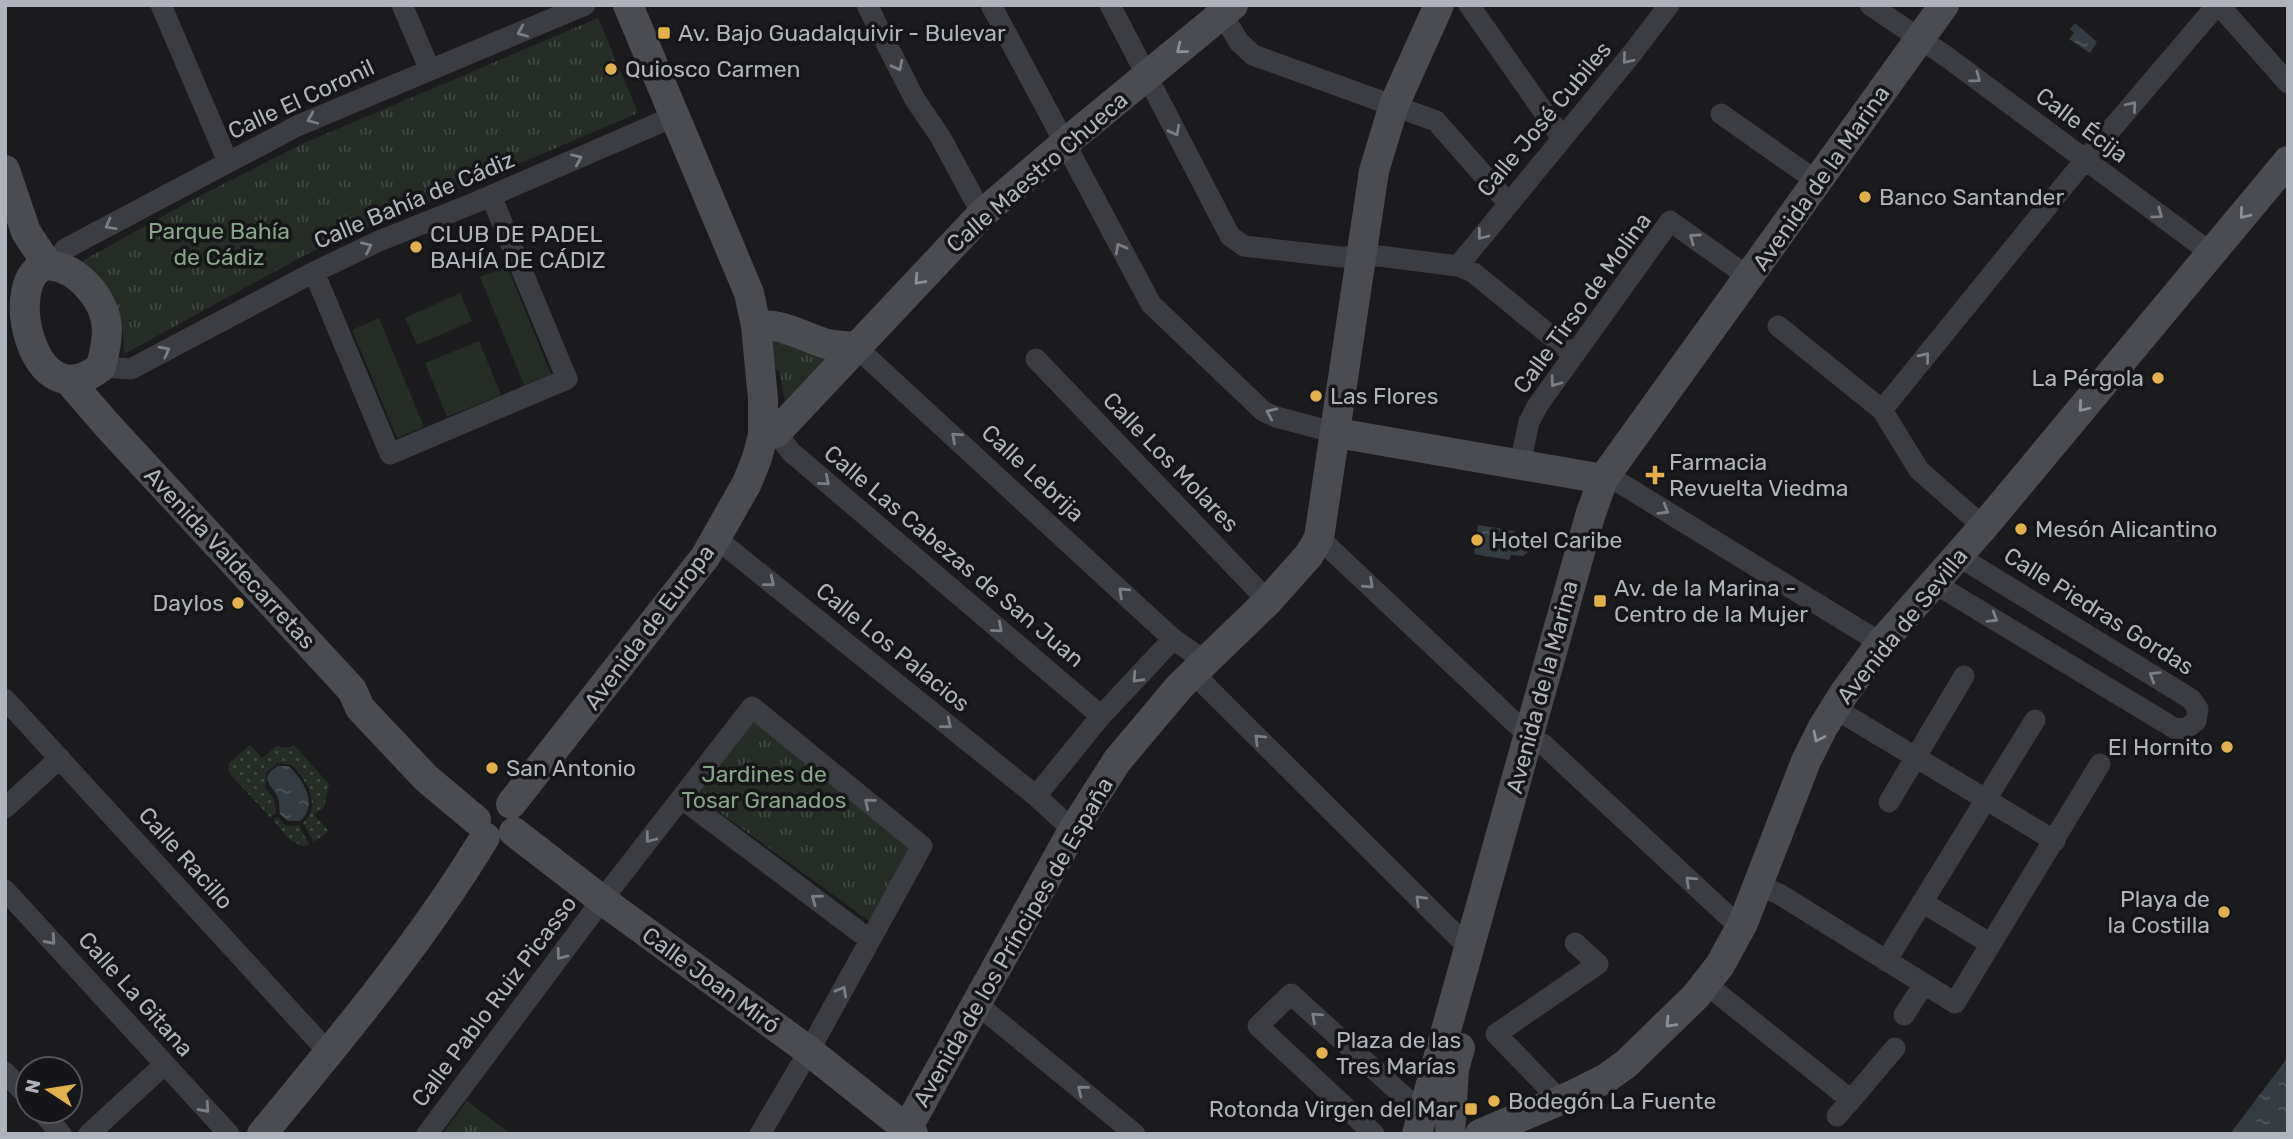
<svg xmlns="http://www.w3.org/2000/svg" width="2293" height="1139" font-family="Rubik,sans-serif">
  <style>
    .grass { fill: url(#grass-dots) }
    .park { fill: url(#park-tufts) }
    .garden { fill: #252d26 }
    .water { fill: url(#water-ripples) }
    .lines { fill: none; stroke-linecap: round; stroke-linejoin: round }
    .street { stroke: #3c3d42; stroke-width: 21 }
    .secondary { stroke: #4b4c52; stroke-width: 30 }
    .oneway { stroke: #7b7e85 }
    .oneway2 { stroke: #8c8f96 }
    .poi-dot { fill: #e2b14e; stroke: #161618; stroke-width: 2.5 }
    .labels { text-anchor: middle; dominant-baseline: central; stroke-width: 7; stroke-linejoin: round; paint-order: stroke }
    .poi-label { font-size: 23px; fill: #afb3bb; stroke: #161618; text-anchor: start }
    .street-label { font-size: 23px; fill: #afb3bb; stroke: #161618 }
    .park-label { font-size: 23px; fill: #88a48a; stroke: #161618 }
  </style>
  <defs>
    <pattern id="grass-dots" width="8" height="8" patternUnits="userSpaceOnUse" patternTransform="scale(1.75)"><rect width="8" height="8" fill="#252d26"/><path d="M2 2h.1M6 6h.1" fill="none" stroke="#424944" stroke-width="1.8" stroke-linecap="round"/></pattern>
    <pattern id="park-tufts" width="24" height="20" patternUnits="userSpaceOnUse" patternTransform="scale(1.75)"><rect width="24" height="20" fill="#252d26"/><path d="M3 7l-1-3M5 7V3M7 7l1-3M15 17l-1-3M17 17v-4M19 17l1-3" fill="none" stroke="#424944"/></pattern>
    <pattern id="water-ripples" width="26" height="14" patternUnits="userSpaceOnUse" patternTransform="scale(1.75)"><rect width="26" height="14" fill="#343c42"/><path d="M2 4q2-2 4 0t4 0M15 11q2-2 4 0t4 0" fill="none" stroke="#4f565b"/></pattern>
  </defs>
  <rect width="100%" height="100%" fill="#1b1b1d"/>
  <path class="grass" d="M250 745 262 758 277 746 286 748 294 745 329 784 324 807 314 815 329 831 314 842 303 823C322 806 307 781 292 765L278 763 267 772 265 788C274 797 275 800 276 813L270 817 231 775 228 769 229 763Z
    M278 817 286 826 299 825 309 845 302 846 290 840 273 820Z"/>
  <path class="park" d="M598 18 638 113 307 254 124 354C124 311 114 288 82 261L194 199 302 144Z
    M764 329 843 353 787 417 780 372 774 368Z
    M755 719 911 848 869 921 696 795Z
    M467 1101 511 1134H442Z"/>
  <path class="garden" d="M507 266 551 374 524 385 480 277Z
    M460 293 472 321 417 345 405 318Z
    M379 318 424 427 397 438 352 330Z
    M479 341 501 395 447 417 425 363Z"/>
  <path class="water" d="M2075 23 2097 42 2090 53 2069 39 2074 33 2070 29Z
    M1478 525 1515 531 1516 536 1526 542 1529 547 1528 552 1523 556 1511 555 1509 560 1474 554Z
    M278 766H288L292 769C305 784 318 805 300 821H288L280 814C279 808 280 801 277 796 271 784 258 778 278 766Z
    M2288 1057V1134H2230Z"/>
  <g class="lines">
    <path class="street" d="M161 5 228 162
      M402 5 430 70
      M867 5 914 98 941 138 982 214
      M991 5 1151 304 1263 411 1276 417 1337 433
      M1110 5 1230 236 1244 246 1341 257 1379 256 1458 266 1474 273 1574 355
      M1217 5 1239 42 1253 55 1436 121 1508 203
      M1469 5 1562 138
      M1870 5 1947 57 2211 253
      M2219 5 2288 83
      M1721 114 1818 182
      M55 265 65 249 297 126 585 5
      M1458 266 1634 51 1669 5
      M314 272 390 454 567 379 491 196
      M1778 326 1882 410 1919 470 1970 515 1985 525
      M856 347 1173 639
      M1036 359 1268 601
      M101 367 131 369 314 272 379 241 479 201 675 116
      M1882 410 2085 160 2217 5
      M776 433 791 452 1101 716
      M1520 464 1529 422 1538 405 1670 221 1750 278
      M1603 479 1620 483 1881 643
      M1319 538 1529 736
      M717 539 1036 796
      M1934 583 2174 728 2186 729 2196 721 2198 709 2191 699 1958 556
      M1193 673 1459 938 1472 942
      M5 699 329 1053
      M1834 708 2055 841
      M1543 744 1729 917 1743 923
      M681 798 870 940
      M1889 802 1964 676
      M5 808 60 758
      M1073 830 1036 796 1101 716 1173 639 1205 661
      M1758 885 1779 894 1955 1003 2100 764
      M5 890 229 1134
      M1922 902 1991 944
      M1886 961 2035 720
      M1706 984 1851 1100 1895 1048
      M977 1004 1135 1134
      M1904 1015 1924 984
      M5 1072 28 1097
      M1560 1100 1496 1034 1598 964 1575 943
      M41 1111 61 1134
      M1837 1116 1851 1100
      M89 1134 165 1064
      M427 1134 602 900 752 707 922 846 809 1051 760 1134
      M1374 1134 1258 1026 1291 994 1410 1102 1424 1106"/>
    <path class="secondary" d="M5 170 26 232 48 265
      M48 265C78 267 106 300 107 329 107 342 104 355 101 367 31 424 0 272 48 265Z
      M756 326C783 322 802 337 827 344 836 346 847 346 856 347
      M69 381 108 426 352 690 360 708 426 778 476 820
      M1337 433 1603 479
      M763 435 776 433 982 214 1064 144 1233 5
      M511 804 705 557 747 483 757 458 763 435V399L756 326 749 293 628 5
      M514 832 602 900 809 1051 913 1134
      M262 1134C341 1038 421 943 485 837
      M904 1134 1073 830 1117 761 1180 686 1268 601 1309 555 1319 538 1374 171 1394 105 1439 5
      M1417 1134 1590 516 1603 479 1944 5
      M1450 1134 1454 1069 1460 1048
      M1480 1134 1575 1094 1605 1079 1626 1064 1696 996 1720 965 1743 923 1806 761 1823 727 1845 692 1881 643 1985 525 2288 161"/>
  </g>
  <defs><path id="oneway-chevron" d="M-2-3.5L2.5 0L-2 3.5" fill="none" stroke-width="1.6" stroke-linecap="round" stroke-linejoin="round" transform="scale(1.75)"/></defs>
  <g class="oneway">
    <use href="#oneway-chevron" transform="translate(522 32) rotate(157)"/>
    <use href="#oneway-chevron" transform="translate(1627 59) rotate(130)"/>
    <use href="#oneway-chevron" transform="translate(898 66) rotate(63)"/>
    <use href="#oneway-chevron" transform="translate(1976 78) rotate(37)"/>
    <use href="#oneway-chevron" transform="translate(2132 106) rotate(-50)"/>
    <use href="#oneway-chevron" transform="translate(312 119) rotate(157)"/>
    <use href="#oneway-chevron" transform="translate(1175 131) rotate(62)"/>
    <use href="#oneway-chevron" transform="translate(577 159) rotate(-24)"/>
    <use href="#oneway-chevron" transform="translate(2158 214) rotate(36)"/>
    <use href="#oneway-chevron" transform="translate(110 225) rotate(151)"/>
    <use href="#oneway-chevron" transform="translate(1482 235) rotate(128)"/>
    <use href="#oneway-chevron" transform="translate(1694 238) rotate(-145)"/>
    <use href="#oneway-chevron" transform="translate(367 247) rotate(-25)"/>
    <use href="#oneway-chevron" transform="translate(1120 248) rotate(-119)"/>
    <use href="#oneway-chevron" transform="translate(165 351) rotate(-28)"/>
    <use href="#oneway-chevron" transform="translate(1925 357) rotate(-51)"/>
    <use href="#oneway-chevron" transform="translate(1555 382) rotate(126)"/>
    <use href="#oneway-chevron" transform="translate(1271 413) rotate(-156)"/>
    <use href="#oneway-chevron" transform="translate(956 437) rotate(-138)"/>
    <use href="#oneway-chevron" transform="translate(825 481) rotate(40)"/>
    <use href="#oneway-chevron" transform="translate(1664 510) rotate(31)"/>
    <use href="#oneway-chevron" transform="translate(770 582) rotate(39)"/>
    <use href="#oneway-chevron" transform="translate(1369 584) rotate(43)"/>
    <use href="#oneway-chevron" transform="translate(1123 592) rotate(-137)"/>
    <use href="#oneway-chevron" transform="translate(1993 618) rotate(31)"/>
    <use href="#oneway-chevron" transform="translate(998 628) rotate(40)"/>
    <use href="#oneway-chevron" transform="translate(2154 676) rotate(-148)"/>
    <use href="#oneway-chevron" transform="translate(1137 678) rotate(133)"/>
    <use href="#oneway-chevron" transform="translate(947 724) rotate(39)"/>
    <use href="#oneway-chevron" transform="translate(1259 739) rotate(-135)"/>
    <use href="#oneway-chevron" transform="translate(869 803) rotate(-141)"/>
    <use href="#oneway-chevron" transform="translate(650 838) rotate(128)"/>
    <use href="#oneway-chevron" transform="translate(1690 881) rotate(-137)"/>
    <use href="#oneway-chevron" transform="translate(816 899) rotate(-143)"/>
    <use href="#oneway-chevron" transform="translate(1420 900) rotate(-135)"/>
    <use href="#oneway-chevron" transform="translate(51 940) rotate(48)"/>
    <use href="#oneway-chevron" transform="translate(561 955) rotate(127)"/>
    <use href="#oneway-chevron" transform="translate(842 991) rotate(-61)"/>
    <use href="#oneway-chevron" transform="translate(1316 1017) rotate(-138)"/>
    <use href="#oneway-chevron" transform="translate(1082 1090) rotate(-141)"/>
    <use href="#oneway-chevron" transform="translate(205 1108) rotate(48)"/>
  </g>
  <g class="oneway2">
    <use href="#oneway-chevron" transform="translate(1181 49) rotate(141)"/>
    <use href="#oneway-chevron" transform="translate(2244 214) rotate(130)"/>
    <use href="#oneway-chevron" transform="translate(919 280) rotate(133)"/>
    <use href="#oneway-chevron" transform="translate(2083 407) rotate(130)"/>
    <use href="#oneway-chevron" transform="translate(1818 737) rotate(116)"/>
    <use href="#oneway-chevron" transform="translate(1670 1023) rotate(134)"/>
  </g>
  <g class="poi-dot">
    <rect x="657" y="26" width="14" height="14" rx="3.5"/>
    <circle cx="611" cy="69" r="7"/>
    <circle cx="1865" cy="197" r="7"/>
    <circle cx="416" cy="247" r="7"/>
    <circle cx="2158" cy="378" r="7"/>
    <circle cx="1316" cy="396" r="7"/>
    <path d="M1651.5 464.5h7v7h7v7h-7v7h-7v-7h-7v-7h7z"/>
    <circle cx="2021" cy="529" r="7"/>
    <circle cx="1477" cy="540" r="7"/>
    <rect x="1593" y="594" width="14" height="14" rx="3.5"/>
    <circle cx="238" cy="603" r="7"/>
    <circle cx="2227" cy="747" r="7"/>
    <circle cx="492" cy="768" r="7"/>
    <circle cx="2224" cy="912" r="7"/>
    <circle cx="1322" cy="1053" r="7"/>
    <circle cx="1494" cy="1101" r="7"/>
    <rect x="1464" y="1102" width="14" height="14" rx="3.5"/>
  </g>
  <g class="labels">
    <g class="poi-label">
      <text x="678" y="33">Av. Bajo Guadalquivir - Bulevar</text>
      <text x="625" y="69">Quiosco Carmen</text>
      <text x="1879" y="197">Banco Santander</text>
      <text x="430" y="234">CLUB DE PADEL<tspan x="430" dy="26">BAHÍA DE CÁDIZ</tspan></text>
      <text x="2144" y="378" text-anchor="end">La Pérgola</text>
      <text x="1330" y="396">Las Flores</text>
      <text x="1669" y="462">Farmacia<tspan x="1669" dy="26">Revuelta Viedma</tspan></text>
      <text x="2035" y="529">Mesón Alicantino</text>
      <text x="1491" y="540">Hotel Caribe</text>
      <text x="1614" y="588">Av. de la Marina -<tspan x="1614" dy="26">Centro de la Mujer</tspan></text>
      <text x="224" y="603" text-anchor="end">Daylos</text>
      <text x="2213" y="747" text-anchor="end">El Hornito</text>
      <text x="506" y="768">San Antonio</text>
      <text x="2210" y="899" text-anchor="end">Playa de<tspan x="2210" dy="26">la Costilla</tspan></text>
      <text x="1336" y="1040">Plaza de las<tspan x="1336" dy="26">Tres Marías</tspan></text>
      <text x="1508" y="1101">Bodegón La Fuente</text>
      <text x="1457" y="1109" text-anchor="end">Rotonda Virgen del Mar</text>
    </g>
    <g class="street-label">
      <text transform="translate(301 99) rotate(-25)">Calle El Coronil</text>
      <text transform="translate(1544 119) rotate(-50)">Calle José Cubiles</text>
      <text transform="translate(2082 125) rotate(37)">Calle Écija</text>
      <text transform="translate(1037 172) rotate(-41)">Calle Maestro Chueca</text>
      <text transform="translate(1821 178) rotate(-55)">Avenida de la Marina</text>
      <text transform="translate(414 200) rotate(-23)">Calle Bahía de Cádiz</text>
      <text transform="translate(1582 303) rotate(-54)">Calle Tirso de Molina</text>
      <text transform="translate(1171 462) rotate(46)">Calle Los Molares</text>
      <text transform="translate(1033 473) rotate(43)">Calle Lebrija</text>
      <text transform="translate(954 556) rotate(40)">Calle Las Cabezas de San Juan</text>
      <text transform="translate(230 558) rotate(47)">Avenida Valdecarretas</text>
      <text transform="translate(2099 611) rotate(32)">Calle Piedras Gordas</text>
      <text transform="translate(1902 626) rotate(-51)">Avenida de Sevilla</text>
      <text transform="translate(649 627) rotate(-53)">Avenida de Europa</text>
      <text transform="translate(893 647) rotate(39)">Calle Los Palacios</text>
      <text transform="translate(1542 687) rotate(-75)">Avenida de la Marina</text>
      <text transform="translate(186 858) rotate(48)">Calle Racillo</text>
      <text transform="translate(1013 942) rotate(-60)">Avenida de los Príncipes de España</text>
      <text transform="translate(711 980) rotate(36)">Calle Joan Miró</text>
      <text transform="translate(136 994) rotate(48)">Calle La Gitana</text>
      <text transform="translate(494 1001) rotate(-53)">Calle Pablo Ruiz Picasso</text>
    </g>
    <g class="park-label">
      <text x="219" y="231">Parque Bahía<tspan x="219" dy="26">de Cádiz</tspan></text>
      <text x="764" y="774">Jardines de<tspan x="764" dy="26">Tosar Granados</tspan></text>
    </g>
  </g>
  <rect width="2293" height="1139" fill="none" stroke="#afb3bb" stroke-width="14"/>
  <g transform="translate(49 1090) rotate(282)"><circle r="33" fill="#161618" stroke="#535559" stroke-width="2"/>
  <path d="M0-5L12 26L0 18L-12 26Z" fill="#e2b14e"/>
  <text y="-10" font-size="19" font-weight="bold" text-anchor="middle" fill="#afb3bb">N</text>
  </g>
</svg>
